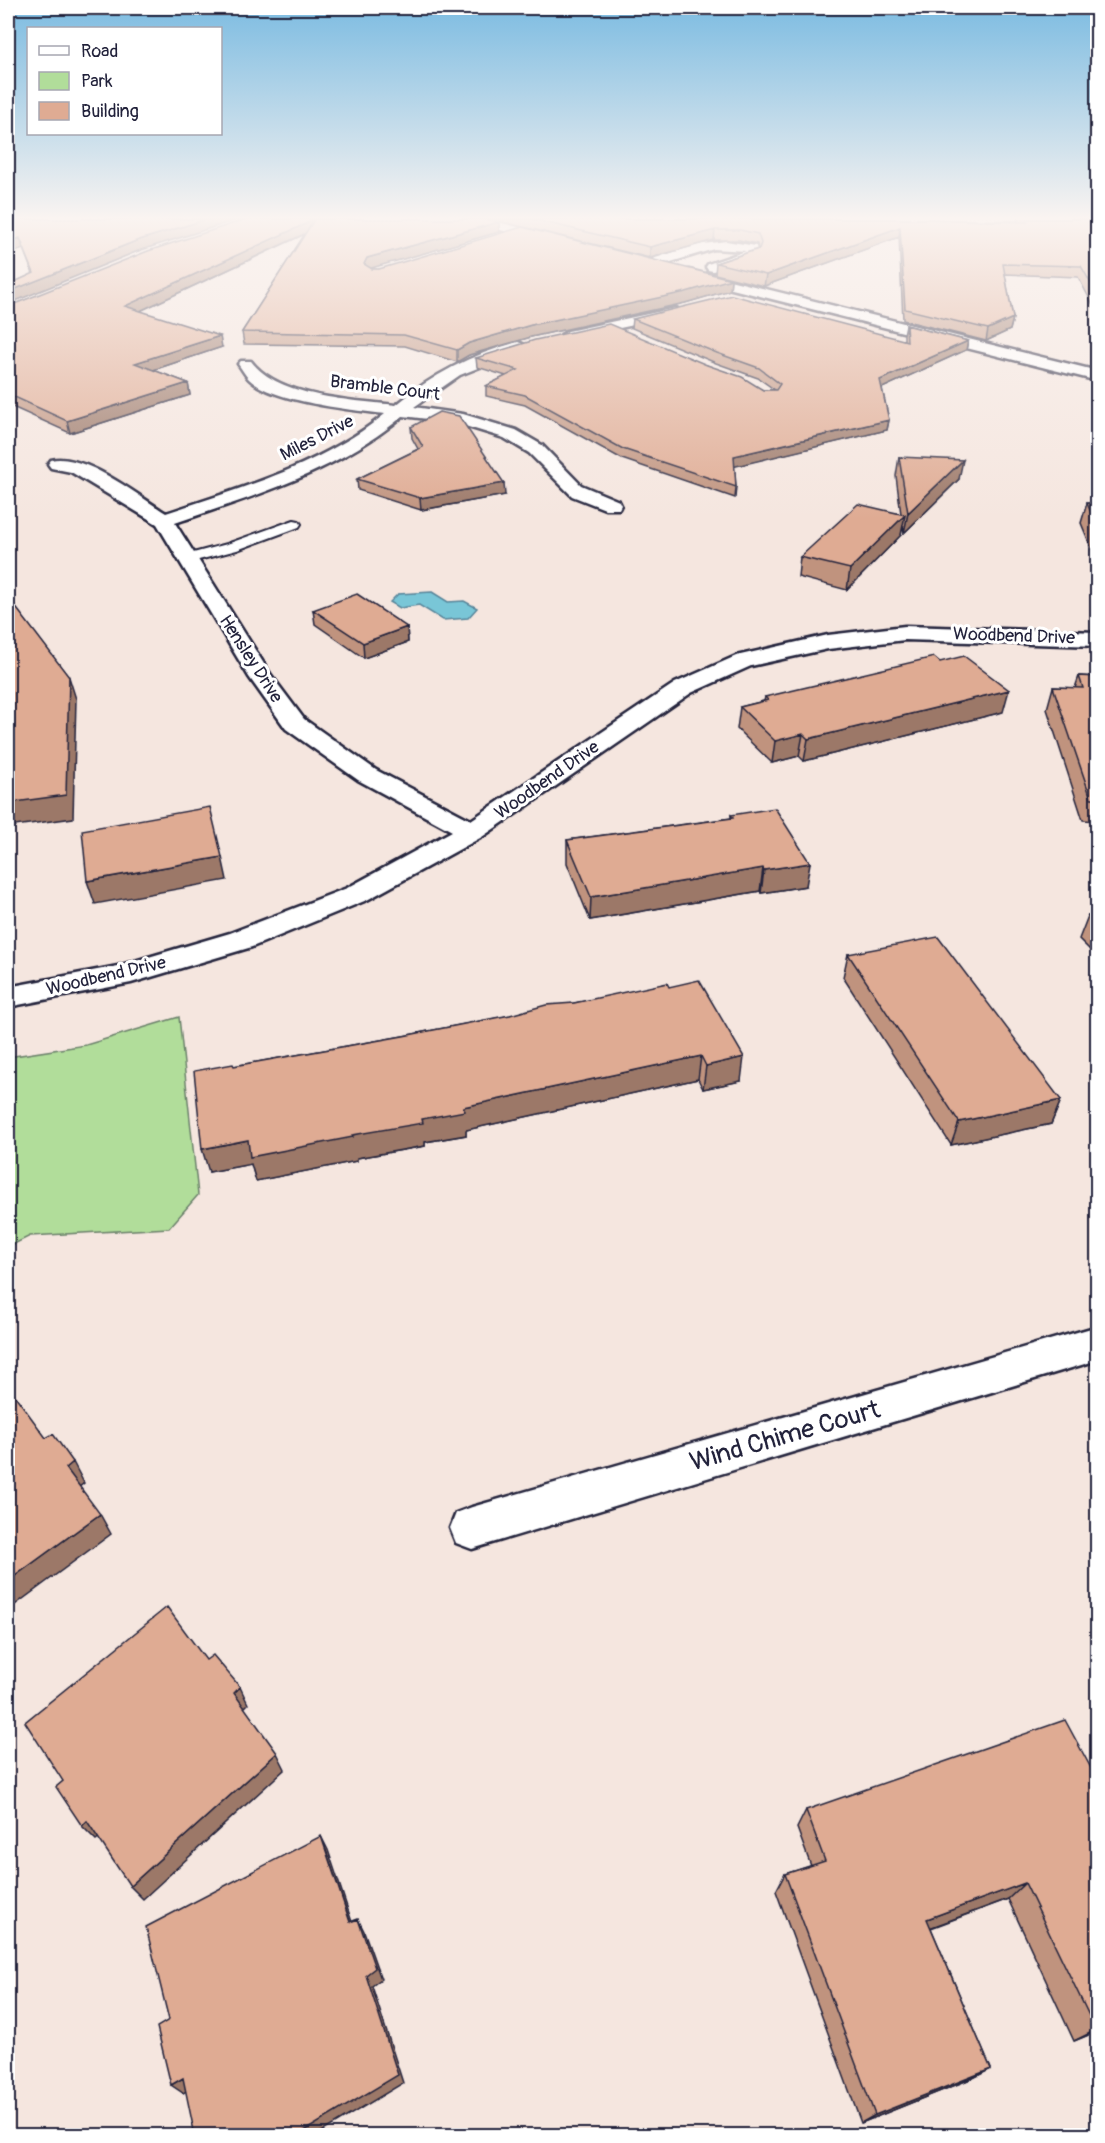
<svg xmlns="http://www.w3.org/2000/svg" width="1105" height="2143" font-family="Pangolin,sans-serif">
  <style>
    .green { fill: #b1dd9a; stroke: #6a806a; stroke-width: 1.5 }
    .water { fill: #79c6d7; stroke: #568499; stroke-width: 1.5 }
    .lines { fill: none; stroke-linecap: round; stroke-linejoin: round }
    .service-casing { stroke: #22223b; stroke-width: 4 }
    .minor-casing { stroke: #22223b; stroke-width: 5 }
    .service { fill: #fff; fill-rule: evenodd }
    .minor { fill: #fff; fill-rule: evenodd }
    .wall { fill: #c0937e; stroke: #22223b; stroke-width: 1.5 }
    .shaded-wall { fill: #9c7867; stroke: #22223b; stroke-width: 1.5 }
    .building { fill: #dfab93; stroke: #22223b; stroke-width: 1.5 }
    .labels { text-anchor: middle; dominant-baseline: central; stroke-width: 6; stroke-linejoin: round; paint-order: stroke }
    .far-street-label { font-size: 18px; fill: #22223b; stroke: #fff }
    .near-street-label { font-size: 26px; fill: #22223b; stroke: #fff }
  </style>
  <rect width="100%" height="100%" fill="#f5e6df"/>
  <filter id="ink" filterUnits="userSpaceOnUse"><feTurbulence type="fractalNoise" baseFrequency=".0167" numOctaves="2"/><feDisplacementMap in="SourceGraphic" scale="12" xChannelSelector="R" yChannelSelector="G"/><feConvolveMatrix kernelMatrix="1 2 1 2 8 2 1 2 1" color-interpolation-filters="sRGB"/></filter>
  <g filter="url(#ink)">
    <path class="green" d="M179 1017 198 1195 169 1228 30 1236 8 1247V1057L86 1045Z"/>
    <path class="water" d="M432 592 448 602 464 601 477 608 468 618 443 620 419 605 400 608 390 602 398 594Z"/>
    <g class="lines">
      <defs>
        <path id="service" d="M294 520 299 521 301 524 299 527 237 550 187 563 180 559 182 556 227 544Z"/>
        <path id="minor" d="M465 219H484L562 237 564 240 558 244 467 222Z
          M726 241 756 246 758 254 757 257 713 271 708 270 706 267 708 264 746 251 714 249 651 268 644 264 646 261 696 245Z
          M689 270 1098 371V381L684 277 682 274 684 271Z
          M676 308 683 312 681 315 568 339 561 335 568 331Z
          M518 342 523 344 526 347 523 350 460 375 414 407 463 414 516 430 542 445 581 485 619 501 621 505 619 509H605L572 496 529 453 504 438 452 422 403 416C338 471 255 496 175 523L271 675 304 719 376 770 471 820 675 683 736 656 828 635 905 626 1098 632V646L905 640 828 649 751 666 691 693 482 837 367 900 252 947 131 983 8 1007V987L118 966 230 933 347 888 452 831 358 780 286 729 249 677 157 524 71 472 51 468 48 464 51 460C84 452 138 496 166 513 242 488 322 465 385 414 353 410 272 402 249 379 245 375 242 369 238 364L241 361H251C279 398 352 400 396 405 432 375 472 354 518 342Z
          M1098 1326V1360L472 1549 456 1543 450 1528 456 1513 472 1507Z"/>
      </defs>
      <use href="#service" class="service-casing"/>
      <use href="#minor" class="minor-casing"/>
      <use href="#service" class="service"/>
      <use href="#minor" class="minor"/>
    </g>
    <path class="wall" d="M8 219 138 251 9 303 10 304 17 303 247 219 499 222V232L370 268 372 269 731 279 730 290 685 303 531 337 469 355 457 362 405 346 244 344 242 332 305 234 140 311 222 347 153 370 188 383 190 395 70 433 8 405V285L33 274 23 249 8 254Z
      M491 219H922L1019 221 1017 219H1098V307H1094L1078 277 1005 274 1013 318 1010 330 986 341 903 320 899 237 764 286 715 274 716 263 758 249 757 244 739 240H714L650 258Z
      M633 319 904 340V334L906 325 968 341 966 350 882 388 889 420 887 430 734 466 736 487 735 498 622 459 525 405 486 396V386L506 376 477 367 476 358 707 365 763 390H775L758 378 716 363 632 328Z
      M411 427 505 495 421 510 358 490 357 479 418 449 412 438Z
      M899 457 959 479 904 533 903 526 901 535 847 590 798 577 800 557 901 514 896 476Z
      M1087 503 1098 504V564L1081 523Z
      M313 610 407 627 408 642 364 658 315 624Z
      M1079 676 1098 677V821L1083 820 1047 709 1053 687 1075 688Z
      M765 697 1003 712 804 761 799 756 772 763 737 729 740 707 764 701Z
      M731 815 806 886 761 893 760 891 590 920 567 863V840L731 818Z
      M1098 914V968L1094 964 1097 957 1079 939 1088 916Z
      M848 954 1061 1100 1051 1124 951 1145 843 977Z
      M669 987 741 1081 703 1089 698 1079 466 1130V1135L425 1142V1146L357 1158V1161L256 1181 251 1164 209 1172 234 1066 403 1036 574 1003Z
      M1098 1781V2031L1074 2041 1008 1899 931 1928 991 2069 973 2078 861 2123 776 1891 785 1874 811 1866 797 1828 806 1810Z"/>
    <path class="shaded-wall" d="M207 219H239L138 251 8 304V306V292L136 241Z
      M314 220 315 229 127 317 125 306Z
      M499 222V232L368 269 364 264 367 258Z
      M900 227 899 237 764 286 766 275Z
      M715 230 714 240 650 258V247Z
      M20 238 23 249 8 254V242Z
      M731 279 730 290 685 303 531 337 469 355 457 362V350L469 343 531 325Z
      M1013 318 1010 330 986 341 988 329Z
      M220 336 222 347 138 375 135 363Z
      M968 341 966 350 878 390 880 380Z
      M188 383 190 395 70 433 67 421Z
      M889 420 887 430 732 467 734 456Z
      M963 460 959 479 904 533 908 513Z
      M504 483 505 495 421 510 420 498Z
      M905 515 901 535 847 590 850 569Z
      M407 627 408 642 364 658 363 643Z
      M69 677 76 699 73 818 8 827V803Z
      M1009 690 1003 712 804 761 808 739Z
      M803 734 799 756 772 763 775 741Z
      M222 857 227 880 95 904 87 881Z
      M810 863 806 886 761 893 764 870Z
      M763 868 760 891 590 920 591 897Z
      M701 1056 698 1079 466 1130V1135L425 1142V1146L357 1158V1161L256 1181 251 1164 209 1172 202 1149 248 1140 352 1135 422 1119 463 1107Z
      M744 1057 741 1081 703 1089 706 1066Z
      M1061 1100 1051 1124 951 1145 959 1122Z
      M73 1462 84 1483 78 1488 66 1468Z
      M100 1514 111 1534 8 1610V1581Z
      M240 1687 248 1704 242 1710 234 1693Z
      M277 1753 285 1769 143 1899 130 1886Z
      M87 1821 101 1836 96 1840 82 1826Z
      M321 1836 328 1850 356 1934 350 1922Z
      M1025 1883 1008 1899 913 1934 927 1919Z
      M358 1919 364 1931 381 1979 372 1986 403 2083 315 2136H296L366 1975Z
      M1098 2029V2031L1074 2041Z
      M991 2069 973 2078 861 2123 875 2115Z
      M183 2078 195 2085 183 2093 171 2085Z"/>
    <path class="building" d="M8 219H207L136 241 8 292V285L34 273 20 238 8 242Z
      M247 219H483L499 222 367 258 364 264 372 269H379L522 227 731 279 686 292 531 325 469 343 457 350 404 335 242 332 314 220 125 306 220 336 135 363 188 383 67 421 8 394V303L10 304 17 303 148 251Z
      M531 219H922L1027 222 1025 219H1098V296L1081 266 1003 264 1013 318 988 329 905 309 900 227 766 275 716 263 759 249 761 243 758 234 740 230H715L650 247Z
      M732 295 907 341 906 325 968 341 880 380 889 420 734 456 736 487 623 449 525 395 486 386 518 370 476 358 535 340 609 324 707 365 742 377 763 390H776L780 384 759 368 717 353 633 319Z
      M439 412 459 416 504 483 420 498 357 479 423 447 411 427Z
      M899 457 963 460 908 513Z
      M1087 503 1098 504V528Z
      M858 504 905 515 850 569 800 557Z
      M357 594 407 627 363 643 313 610Z
      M8 597 69 677 66 795 8 803Z
      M964 656 1009 690 808 739 803 734 775 741 740 707 768 700 765 697 934 657 940 662Z
      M1079 676 1098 677V798H1091L1053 687 1083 688Z
      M210 807 222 857 87 881 82 830Z
      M775 808 810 863 764 870 763 868 591 897 567 840 733 818 731 815Z
      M1098 914V925L1088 916Z
      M938 937 1061 1100 959 1122 848 954Z
      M699 980 744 1057 706 1066 701 1056 463 1107 465 1111 422 1119 423 1123 352 1135 353 1137 250 1157 248 1140 202 1149 194 1071 233 1064 234 1066 403 1036 510 1015 546 1005 574 1003 667 983 669 987Z
      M8 1386 46 1438 53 1434 73 1462 66 1468 100 1514 8 1581Z
      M167 1607 206 1660 213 1655 240 1687 234 1693 277 1753 130 1886 87 1821 82 1826 56 1787 63 1781 25 1722Z
      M1065 1720 1098 1781V2029L1096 2030 1025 1883 927 1919 991 2069 875 2115 785 1874 825 1861 806 1810Z
      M321 1836 350 1922 358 1919 375 1968 366 1975 398 2075 296 2136H195L183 2078 171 2085 157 2027 169 2020 146 1927Z"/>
  </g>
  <linearGradient id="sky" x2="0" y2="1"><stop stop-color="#7bbbe1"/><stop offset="0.42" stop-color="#faf4f1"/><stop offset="1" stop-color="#faf4f1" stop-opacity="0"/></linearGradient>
  <rect width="1105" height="519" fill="url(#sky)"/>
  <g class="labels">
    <g class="far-street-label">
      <text transform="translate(385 388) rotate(7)">Bramble Court</text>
      <text transform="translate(317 438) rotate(-27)">Miles Drive</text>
      <text transform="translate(1014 636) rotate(2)">Woodbend Drive</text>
      <text transform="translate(251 659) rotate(57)">Hensley Drive</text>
      <text transform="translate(547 780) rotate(-35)">Woodbend Drive</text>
      <text transform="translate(106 976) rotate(-13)">Woodbend Drive</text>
    </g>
    <g class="near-street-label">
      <text transform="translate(785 1436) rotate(-16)">Wind Chime Court</text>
    </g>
  </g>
  <rect width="1105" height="2143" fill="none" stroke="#fff" stroke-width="30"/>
  <rect x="15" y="15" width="1075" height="2113" fill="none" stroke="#22223b" stroke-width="2" filter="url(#ink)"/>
  <rect x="27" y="27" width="195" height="108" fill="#ffffff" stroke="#a7a7b1" stroke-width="1.5"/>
  <rect x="39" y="46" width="30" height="9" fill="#ffffff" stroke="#a7a7b1" stroke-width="1.5"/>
  <text x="81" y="57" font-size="18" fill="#22223b">Road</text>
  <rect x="39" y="72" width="30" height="18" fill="#b1dd9a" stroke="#a7a7b1" stroke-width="1.5"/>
  <text x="81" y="87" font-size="18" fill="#22223b">Park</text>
  <rect x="39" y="102" width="30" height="18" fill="#dfab93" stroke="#a7a7b1" stroke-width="1.5"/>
  <text x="81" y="117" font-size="18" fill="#22223b">Building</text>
</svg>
